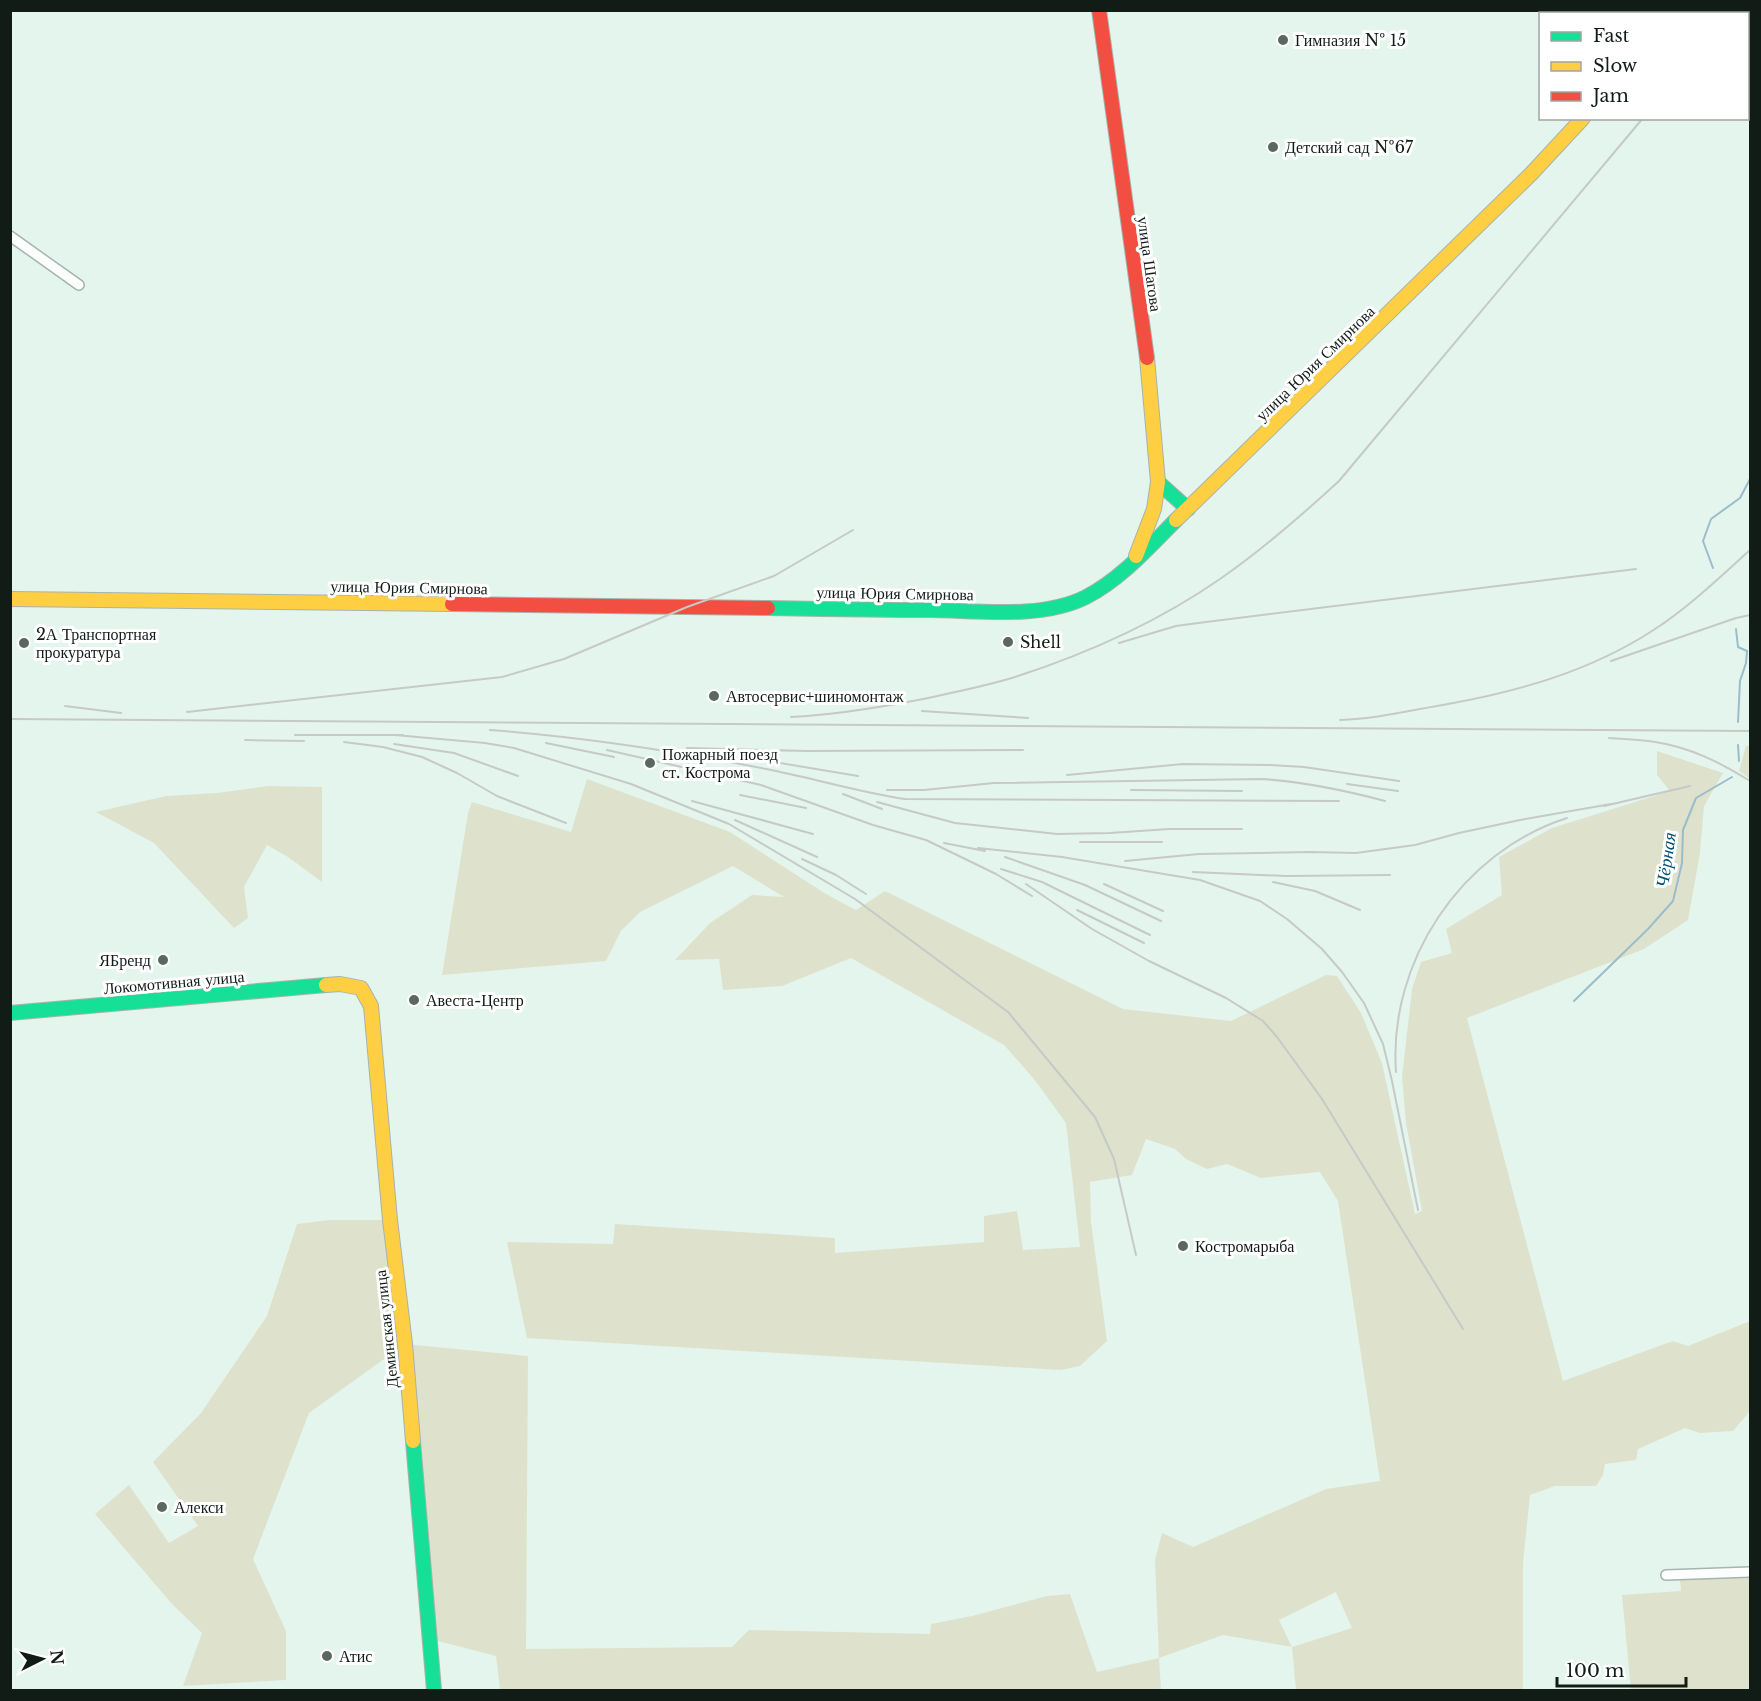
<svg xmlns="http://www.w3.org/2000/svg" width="1761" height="1701" font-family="'Libre Baskerville',serif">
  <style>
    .green { fill: #dee2cc; fill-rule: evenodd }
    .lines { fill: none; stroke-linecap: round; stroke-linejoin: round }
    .stream { stroke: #9bbccb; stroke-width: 2 }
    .street-casing { stroke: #a6b3ae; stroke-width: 12 }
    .fast-casing { stroke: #a6b3ae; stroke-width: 16 }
    .slow-casing { stroke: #a6b3ae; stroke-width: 16 }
    .jam-casing { stroke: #a6b3ae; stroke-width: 16 }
    .street { stroke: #fbfefc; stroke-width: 9 }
    .fast { stroke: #16e098; stroke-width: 14 }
    .slow { stroke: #ffcf43; stroke-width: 14 }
    .jam { stroke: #f24e42; stroke-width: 14 }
    .rail { stroke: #c5c9c7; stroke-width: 2 }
    .poi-dot { fill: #5b6862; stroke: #fff; stroke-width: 2 }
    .labels { text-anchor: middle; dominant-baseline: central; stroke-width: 6; stroke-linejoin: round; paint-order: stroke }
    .poi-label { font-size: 16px; fill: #111c17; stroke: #fff; text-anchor: start }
    .street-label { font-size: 16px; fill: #111c17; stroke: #fff }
    .water-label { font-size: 18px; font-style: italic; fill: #025172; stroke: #fff }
  </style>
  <rect width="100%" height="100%" fill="#e4f5ee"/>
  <path class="green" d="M1746 746H1750V779L1739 771Z
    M1657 751 1723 773 1704 806 1700 853 1688 920 1644 949 1467 1018 1563 1381 1673 1341 1688 1346 1750 1321V1411L1733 1431 1700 1433 1685 1428 1638 1449 1636 1460 1605 1464 1603 1475 1596 1486H1555L1530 1495 1523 1563V1690H1296L1292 1647 1223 1635 1159 1658 1161 1690H500L496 1656 430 1639 405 1344 309 1413 253 1559 286 1631V1680L183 1686 202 1633 172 1604 95 1514 129 1485 169 1543 198 1526 153 1462 201 1413 267 1316 297 1224 329 1220H390L405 1344 528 1356 526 1649 732 1647 749 1630 930 1634 931 1624 972 1616 1047 1596 1070 1594 1097 1672 1159 1658 1155 1560 1162 1533 1193 1547 1326 1489 1380 1481 1338 1201 1320 1172 1261 1178 1227 1164 1207 1169 1186 1159 1175 1149 1146 1139 1132 1175 1090 1182 1091 1222 1107 1341 1080 1366 1061 1370 527 1338 507 1242 613 1244 615 1224 835 1238V1253L984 1242V1216L1017 1211 1023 1250 1080 1247 1066 1123 1034 1079 1004 1045 851 958 782 986 723 990 719 959 675 960 710 923 752 895 784 897 733 866 640 912 621 931 606 961 442 975 468 813 472 802 571 832 587 779 730 832 826 894 856 910 885 891 1123 1009 1231 1021 1326 975 1337 976 1361 1013 1382 1063 1415 1214 1422 1211 1406 1123 1402 1077 1412 989 1421 962 1452 953 1446 929 1502 895 1499 857 1552 828 1670 791 1657 775ZM1336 1592 1352 1628 1292 1647 1279 1620Z
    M268 786 322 787V882L288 857 267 845 244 887 248 918 234 928 154 843 96 812 166 796 217 793Z
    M1750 1577V1690H1631L1622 1595 1681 1591 1680 1579Z"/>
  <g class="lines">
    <path class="stream" d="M1713 568 1703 541 1711 519 1740 498 1750 479
      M1736 629 1738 647 1747 651 1746 663 1740 681 1738 722
      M1738 745 1739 761
      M1574 1001 1648 929 1673 901 1682 863 1683 830 1696 798 1732 777"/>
    <defs>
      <path id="street" d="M10 236 79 285
        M1666 1575 1750 1572"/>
      <path id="fast" d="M1679 14 1681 10
        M1158 482 1188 509
        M768 608C823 609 878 610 933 610 980 611 1043 619 1086 597 1121 579 1149 547 1176 520
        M10 1013 326 985
        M413 1441 434 1690"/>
      <path id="slow" d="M1176 520 1531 174 1583 118
        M1136 556 1154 509 1158 482 1147 358
        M10 599 452 604
        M326 985 340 984 361 988 371 1006 390 1220 405 1344 413 1441"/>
      <path id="jam" d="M1099 10 1147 358
        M452 604 768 608"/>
    </defs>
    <use href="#street" class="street-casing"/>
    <use href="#fast" class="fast-casing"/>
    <use href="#slow" class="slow-casing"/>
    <use href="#jam" class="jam-casing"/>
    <use href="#street" class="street"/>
    <use href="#fast" class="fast"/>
    <use href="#slow" class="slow"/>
    <use href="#jam" class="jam"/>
    <path class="rail" d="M1732 14 1734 10
      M1119 643 1176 626 1206 622 1636 569
      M1611 661 1736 618 1750 615
      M65 706 121 713
      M922 711 1028 718
      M187 712 502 677 564 659 687 607 774 576 853 530
      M791 717C834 715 876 708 918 700 950 693 983 687 1015 677 1086 654 1158 622 1220 579 1262 550 1301 516 1339 481L1643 118
      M10 719 1750 731
      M1340 720C1376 719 1412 710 1448 704 1520 691 1590 671 1652 631 1688 608 1719 578 1750 550
      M490 730C583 737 675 751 766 769 813 778 858 792 905 799L1339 801
      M295 735H403
      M395 735 485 743 514 748 631 784 729 824 855 899 1008 1012 1095 1117 1114 1159 1136 1255
      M1609 738C1624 739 1640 739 1655 742 1690 747 1721 763 1750 781
      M245 740 304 741
      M344 742 383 747 422 757 457 773 497 796 566 823
      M546 743 614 757
      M394 744 454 753 518 776
      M687 748 807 751 1023 750
      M607 750 761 785 873 825 926 840 996 874 1032 896
      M744 757 858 776
      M1067 775 1183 764 1270 765 1304 767 1399 781
      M1347 784 1398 791
      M887 790H924L994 783 1262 779C1305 782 1344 790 1385 801
      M1131 790 1242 791
      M843 794 882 809
      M740 795 806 808
      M692 801 813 834
      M877 802 955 823 1057 834 1110 833 1169 829H1242
      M1604 806 1690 786
      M735 820 817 857
      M1080 842H1162
      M944 843 985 851
      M978 848 1062 857 1200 880 1260 901 1287 919 1322 949 1342 972 1364 1003 1383 1044 1392 1081 1418 1210
      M1005 857 1085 885 1161 921
      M802 859 836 875 866 894
      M1125 861 1199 854 1310 852 1356 853 1415 845 1459 833 1520 820 1611 804
      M1001 869 1042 882 1150 935
      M1193 872 1286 876 1390 875
      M1273 882 1315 891 1360 910
      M1026 884 1092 929 1149 961 1226 998 1263 1021 1277 1037 1322 1099 1463 1329
      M1104 884 1163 911
      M1077 910 1144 943
      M1396 1072C1388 962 1461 852 1567 818"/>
  </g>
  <g class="poi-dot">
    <circle cx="1283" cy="40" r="6"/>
    <circle cx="1273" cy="147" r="6"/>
    <circle cx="1008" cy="642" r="6"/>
    <circle cx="24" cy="643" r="6"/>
    <circle cx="714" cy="696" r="6"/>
    <circle cx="650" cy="763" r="6"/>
    <circle cx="163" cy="960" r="6"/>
    <circle cx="414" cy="1000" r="6"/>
    <circle cx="1183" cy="1246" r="6"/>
    <circle cx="162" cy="1507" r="6"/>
    <circle cx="327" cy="1656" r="6"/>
  </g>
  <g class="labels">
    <g class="poi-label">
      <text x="1295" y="40">Гимназия № 15</text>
      <text x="1285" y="147">Детский сад №67</text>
      <text x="36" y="634">2А Транспортная<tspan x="36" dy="18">прокуратура</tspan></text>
      <text x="1020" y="642">Shell</text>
      <text x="726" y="696">Автосервис+шиномонтаж</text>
      <text x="662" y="754">Пожарный поезд<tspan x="662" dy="18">ст. Кострома</tspan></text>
      <text x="151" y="960" text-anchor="end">ЯБренд</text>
      <text x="426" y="1000">Авеста-Центр</text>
      <text x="1195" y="1246">Костромарыба</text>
      <text x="174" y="1507">Алекси</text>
      <text x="339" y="1656">Атис</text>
    </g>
    <g class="street-label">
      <text transform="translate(1150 264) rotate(82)">улица Шагова</text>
      <text transform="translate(1315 363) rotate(-44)">улица Юрия Смирнова</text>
      <text transform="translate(409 587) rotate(1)">улица Юрия Смирнова</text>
      <text transform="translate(895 593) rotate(1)">улица Юрия Смирнова</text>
      <text transform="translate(174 982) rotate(-5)">Локомотивная улица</text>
      <text transform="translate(386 1329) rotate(-96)">Деминская улица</text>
    </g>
    <g class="water-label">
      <text transform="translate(1666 860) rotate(-82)">Чёрная</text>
    </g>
  </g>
  <rect width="1761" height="1701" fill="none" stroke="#111c17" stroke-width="24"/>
  <rect x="1539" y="12" width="210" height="108" fill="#ffffff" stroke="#a0a4a2" stroke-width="1.5"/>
  <rect x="1551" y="32" width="30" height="9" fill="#16e098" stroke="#a0a4a2" stroke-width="1.5"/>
  <text x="1593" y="42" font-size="18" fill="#111c17">Fast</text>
  <rect x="1551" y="62" width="30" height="9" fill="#ffcf43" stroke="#a0a4a2" stroke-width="1.5"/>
  <text x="1593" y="72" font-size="18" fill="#111c17">Slow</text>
  <rect x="1551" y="92" width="30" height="9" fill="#f24e42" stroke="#a0a4a2" stroke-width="1.5"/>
  <text x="1593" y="102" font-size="18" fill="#111c17">Jam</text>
  <g transform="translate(42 1659) rotate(84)" stroke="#ffffff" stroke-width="4.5" paint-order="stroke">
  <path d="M0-4.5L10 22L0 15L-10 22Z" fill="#111c17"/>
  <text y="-9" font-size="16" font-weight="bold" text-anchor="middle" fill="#111c17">N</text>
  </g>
  <path d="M1557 1677v9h129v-9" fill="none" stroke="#111c17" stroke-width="3"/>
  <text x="1566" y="1677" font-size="18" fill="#111c17" stroke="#ffffff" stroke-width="4.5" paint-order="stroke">100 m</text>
</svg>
